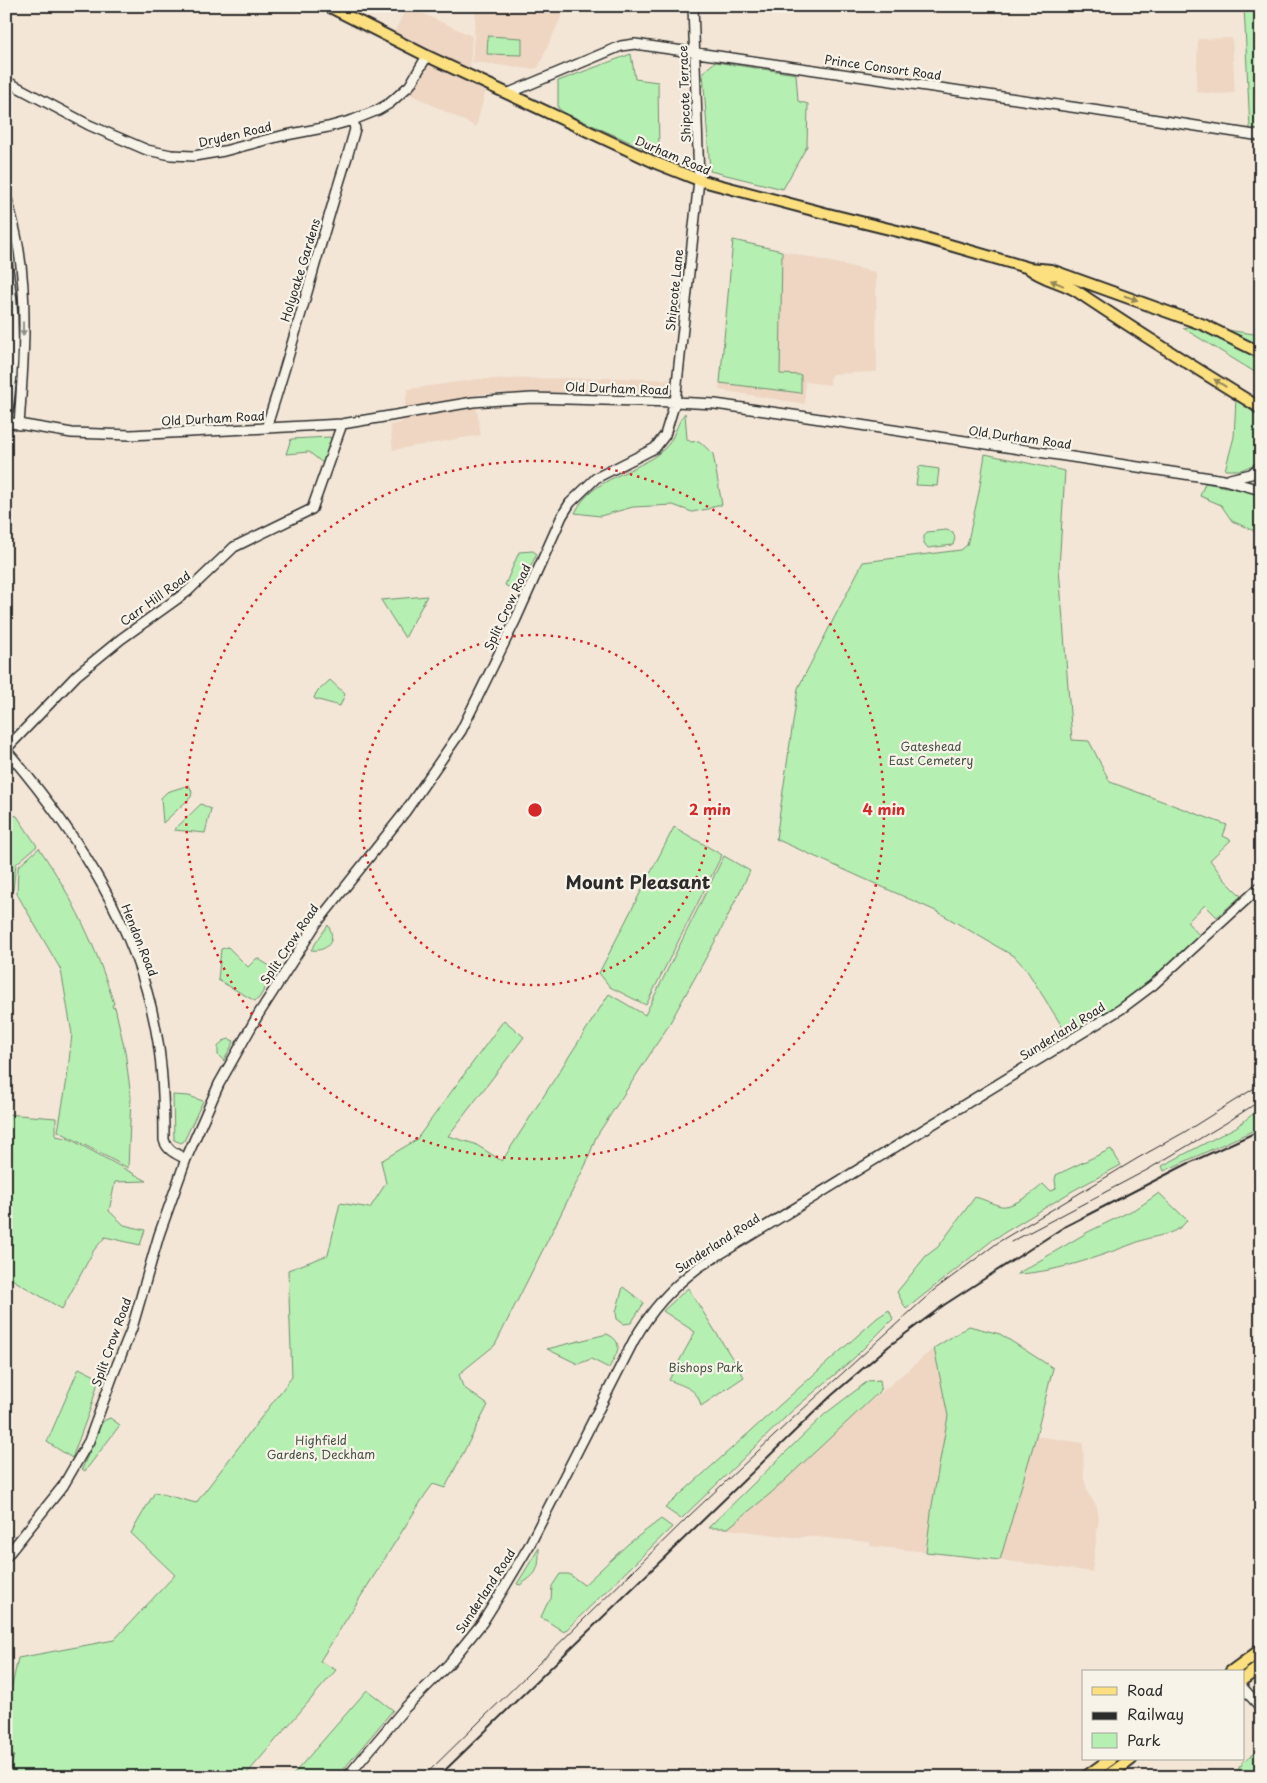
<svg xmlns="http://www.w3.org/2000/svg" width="1267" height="1783" font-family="'Playpen Sans',sans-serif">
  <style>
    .built { fill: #eed6c3 }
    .green { fill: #b6efb2; stroke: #708d6e }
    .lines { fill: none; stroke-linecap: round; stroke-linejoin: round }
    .secondary-casing { stroke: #2b2b2b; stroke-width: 12 }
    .primary-casing { stroke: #2b2b2b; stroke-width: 14 }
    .highway-casing { stroke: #2b2b2b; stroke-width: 15 }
    .secondary { stroke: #f7f3e8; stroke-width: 9 }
    .primary { stroke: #fce080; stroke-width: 10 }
    .highway { stroke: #fce080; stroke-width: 11 }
    .tram { stroke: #2b2b2b; stroke-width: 1 }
    .rail { stroke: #2b2b2b; stroke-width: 2 }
    .oneway { fill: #948656 }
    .oneway2 { fill: #918f8a }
    .ring { fill: none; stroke: #d62828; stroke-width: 2.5; stroke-dasharray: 2.5 5 }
    .labels { text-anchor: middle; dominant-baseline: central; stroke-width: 4.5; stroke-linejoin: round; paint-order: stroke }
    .street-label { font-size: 12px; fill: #2b2b2b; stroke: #f7f3e8 }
    .park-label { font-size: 12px; fill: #475246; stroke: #f7f3e8 }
    .district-label { font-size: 18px; font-weight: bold; fill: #2b2b2b; stroke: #f7f3e8 }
    .centre { fill: #d62828; stroke: #f7f3e8; stroke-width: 2.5 }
    .ring-label { font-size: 15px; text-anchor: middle; font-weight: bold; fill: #d62828; stroke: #f7f3e8; stroke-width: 4.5; stroke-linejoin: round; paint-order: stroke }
  </style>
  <rect width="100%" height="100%" fill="#f3e6d7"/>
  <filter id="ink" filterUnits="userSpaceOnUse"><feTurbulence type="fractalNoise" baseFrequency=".02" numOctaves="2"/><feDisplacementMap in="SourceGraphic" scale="10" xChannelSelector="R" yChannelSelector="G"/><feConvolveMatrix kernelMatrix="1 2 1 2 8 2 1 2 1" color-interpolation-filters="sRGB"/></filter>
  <g filter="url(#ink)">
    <path class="built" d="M407 6 472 36 469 83 486 90 476 127 404 91 427 56 391 39Z
      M476 6H569L563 13 538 68 530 69 472 62Z
      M1232 38 1235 93 1216 94 1196 92 1198 39Z
      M733 240 876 272 877 372 831 374 830 385 805 382V404L719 390Z
      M618 378 674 380 673 393 587 392 478 394 477 411 481 435 393 450 390 425 401 423 408 389 479 379Z
      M934 1348 948 1416 932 1505 926 1552 870 1546V1542L806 1536 800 1538 720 1528Z
      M1036 1436 1083 1443 1084 1479 1088 1493 1097 1507 1099 1518 1092 1572 1000 1560Z"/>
    <path class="green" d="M1244 6H1261V130L1250 129Z
      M488 36 522 38V55L487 54Z
      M631 54 635 79 658 82 659 155 565 113 558 108V81Z
      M715 62 796 74 798 101 808 104 807 146 783 189 710 171 703 72Z
      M733 240 782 251 780 374 801 375V393L720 383Z
      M1192 326 1261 358V371L1258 374 1183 328Z
      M1220 329 1261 335V345Z
      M1236 399 1258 416 1261 421V452L1255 464 1241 470H1225L1234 437Z
      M685 413 687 439 691 442 699 441 713 454 722 505H717L708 509 692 512 673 505 633 507 600 516 575 513C592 476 637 474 664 449 675 439 676 424 685 413Z
      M330 437 332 440 324 464 309 452 286 454 291 439Z
      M985 454 1065 471 1059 568 1072 740 1089 741 1110 782 1227 825 1223 836 1231 840 1210 860 1224 879 1241 896 1217 917 1205 905 1187 922 1202 938 1152 984 1070 1039 1026 969 1015 957 938 912 776 839 798 688 863 562 961 550 967 545 979 492Z
      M919 466 939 469 937 486 916 485Z
      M1205 483 1248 491 1261 497V534L1232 521 1221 505 1200 496Z
      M946 530 953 532 955 538 953 545 928 548 924 543V536L927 532Z
      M533 551 537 554 517 592 505 585 519 552Z
      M427 596 405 638 381 600Z
      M330 680 345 694 340 706 315 699 314 698 316 693Z
      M189 785 192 792 191 797 163 823 161 798 167 792Z
      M201 804 211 809 205 833 174 830Z
      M6 814 17 816 37 846 16 864 13 890 6 891Z
      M674 827 722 855 646 1005 610 987 599 973Z
      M39 848C72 896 97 948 114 1004L112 1005 113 1008 115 1007 125 1051 131 1097 128 1168 58 1131 67 1079 72 1034 61 970 17 894 18 867Z
      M724 856 750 871 718 936 667 1028 596 1137 586 1164 495 1345 459 1374 463 1387 488 1405 445 1488 433 1484 425 1495 320 1661 336 1670 244 1777H7L14 1756 6 1751V1688L12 1686 18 1658 114 1640 175 1575 131 1533 155 1492 196 1503 292 1377 288 1270 328 1255 340 1203 370 1208 386 1183 381 1161 416 1140 504 1020 524 1037 448 1136 475 1144 502 1161 609 994 645 1015Z
      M328 925C337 940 328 952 311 950Z
      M228 947 248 967 257 958 276 970 259 998 255 1001 218 980 221 949Z
      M229 1039 234 1041 224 1061 218 1055V1047L223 1041Z
      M173 1095 189 1096 203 1101 184 1141 181 1143 174 1140Z
      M1261 1108V1127L1164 1171 1162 1166 1236 1127Z
      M6 1114 56 1118V1136L70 1139 147 1181 115 1182 109 1211 124 1225 145 1230 140 1245 105 1237 94 1250 62 1309 10 1278 6 1288Z
      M1111 1149 1121 1165 1074 1190 994 1239 906 1309 897 1292 926 1256 938 1247 975 1197C984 1199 992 1204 1001 1206 1012 1208 1035 1192 1043 1184L1050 1191 1054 1190 1056 1188 1055 1180 1056 1175Z
      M1159 1193 1187 1220C1178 1235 1157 1235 1143 1240 1103 1255 1060 1272 1017 1274L1088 1232 1139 1207Z
      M623 1287 644 1303 631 1323 624 1324 617 1319 616 1312Z
      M688 1288 744 1377 701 1406C697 1388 685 1387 669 1380L695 1332 663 1311Z
      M889 1310 893 1319 853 1359 792 1411 681 1519 665 1508 877 1318Z
      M969 1326 1000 1334 1053 1368 1036 1436 1000 1560 926 1552 932 1505 948 1416 934 1348Z
      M607 1334C626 1343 616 1354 609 1368L591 1359 578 1364 547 1349Z
      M79 1368 99 1378 91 1407 72 1458 47 1442Z
      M880 1380 881 1388 878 1393 771 1493 728 1528H708L825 1414 868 1381Z
      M110 1418 120 1425 85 1471 82 1469 101 1424 105 1420Z
      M661 1519 672 1527 564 1632 541 1617 547 1604 551 1599 552 1586 560 1574H569L584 1585 628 1544Z
      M539 1548C539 1570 538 1573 520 1585L517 1584Z
      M367 1690 393 1710 337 1777H291Z
      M1261 1748V1777H1238L1239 1767 1242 1765V1762Z"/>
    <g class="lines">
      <defs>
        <path id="secondary" d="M6 81 89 125 147 150 171 155 194 156 224 151 281 136 328 127 353 120 378 110 390 103 410 85 427 56
          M509 93 621 46 635 44 1113 113 1261 136
          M6 195C11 213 16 232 19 251 28 308 23 368 19 425
          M6 258C16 311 15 369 6 422
          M6 422 72 433 131 435 342 424 473 402 532 398 675 402 715 404 807 417 1224 480 1261 490
          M266 428C296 337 319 245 348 154L355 129 353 120
          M1230 479 1251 474 1261 466
          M6 749 77 675 121 639 188 591 234 547 312 509 342 424
          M6 750C78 834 141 931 158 1042 163 1074 164 1107 164 1140 167 1151 177 1154 186 1159
          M6 1557 63 1486 89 1441 113 1375 132 1328 159 1235 186 1159 219 1084 258 1015 316 924 405 812 461 731 516 619 562 516 570 503 596 478 655 448 665 435 675 402 699 180 693 6
          M1243 1688 1261 1708
          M347 1777 405 1708 448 1665 482 1623 504 1588 529 1546 634 1340C652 1309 670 1289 699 1267L1121 1009 1153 985 1261 886"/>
        <path id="primary" d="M328 6 427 56 656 163 699 180 828 214 922 237 1029 268 1051 270 1204 325 1261 353
          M1030 269C1044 280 1063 282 1078 292 1137 332 1197 369 1257 406L1261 410"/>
        <path id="highway" d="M1231 1672 1261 1650
          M1243 1679 1261 1666
          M1086 1777 1111 1759
          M1107 1777 1131 1759"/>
      </defs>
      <use href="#secondary" class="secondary-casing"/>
      <use href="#primary" class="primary-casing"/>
      <use href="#highway" class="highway-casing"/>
      <use href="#secondary" class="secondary"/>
      <use href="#primary" class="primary"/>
      <use href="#highway" class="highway"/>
      <path class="tram" d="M1011 1242 1147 1170 1226 1123 1261 1100
        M423 1777 689 1516 791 1420 934 1290 1000 1241 1138 1158 1183 1133 1261 1084"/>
      <path class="rail" d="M438 1777 831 1396 889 1346 944 1305 1064 1227 1187 1164 1261 1130"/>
    </g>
    <defs><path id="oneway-solid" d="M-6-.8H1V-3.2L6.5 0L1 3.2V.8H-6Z" transform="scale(1.25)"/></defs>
    <g class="oneway">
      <use href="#oneway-solid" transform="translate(1057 283) rotate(-157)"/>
      <use href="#oneway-solid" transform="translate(1131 298) rotate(19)"/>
      <use href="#oneway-solid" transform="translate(1220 383) rotate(-147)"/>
    </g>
    <use class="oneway2" href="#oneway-solid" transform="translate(23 329) rotate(90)"/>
  </g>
  <g class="ring">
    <circle cx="535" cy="810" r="175"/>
    <circle cx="535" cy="810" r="349"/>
  </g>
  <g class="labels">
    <g class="street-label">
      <text transform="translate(883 67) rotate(8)">Prince Consort Road</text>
      <text transform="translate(684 94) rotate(-92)">Shipcote Terrace</text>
      <text transform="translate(235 134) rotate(-13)">Dryden Road</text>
      <text transform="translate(673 155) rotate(23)">Durham Road</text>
      <text transform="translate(300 270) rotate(-73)">Holyoake Gardens</text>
      <text transform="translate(674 290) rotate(-84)">Shipcote Lane</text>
      <text transform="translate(617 388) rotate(2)">Old Durham Road</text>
      <text transform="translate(213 418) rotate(-3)">Old Durham Road</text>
      <text transform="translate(1020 437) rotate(8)">Old Durham Road</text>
      <text transform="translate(155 598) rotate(-36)">Carr Hill Road</text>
      <text transform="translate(507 607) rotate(-65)">Split Crow Road</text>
      <text transform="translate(140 940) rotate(68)">Hendon Road</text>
      <text transform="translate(289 944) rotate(-56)">Split Crow Road</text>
      <text transform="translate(1062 1031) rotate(-32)">Sunderland Road</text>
      <text transform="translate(717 1243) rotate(-33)">Sunderland Road</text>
      <text transform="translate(111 1342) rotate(-70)">Split Crow Road</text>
      <text transform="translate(485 1591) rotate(-57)">Sunderland Road</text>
    </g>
    <g class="park-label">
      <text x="931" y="746">Gateshead<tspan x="931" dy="14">East Cemetery</tspan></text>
      <text x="706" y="1367">Bishops Park</text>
      <text x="321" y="1440">Highfield<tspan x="321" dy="14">Gardens, Deckham</tspan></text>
    </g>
    <g class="district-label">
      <text x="638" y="881">Mount Pleasant</text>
    </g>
  </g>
  <circle cx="535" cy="810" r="8" class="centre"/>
  <g class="ring-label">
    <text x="710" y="815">2 min</text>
    <text x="884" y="815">4 min</text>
  </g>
  <rect width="1267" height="1783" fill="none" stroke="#f7f3e8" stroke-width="25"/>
  <rect x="12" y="12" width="1242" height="1758" fill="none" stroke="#2b2b2b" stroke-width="2" filter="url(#ink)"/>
  <rect x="1082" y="1670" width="162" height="90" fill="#f7f3e8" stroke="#a5a39c"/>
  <rect x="1092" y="1687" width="25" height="8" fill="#fce080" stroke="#a5a39c"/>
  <text x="1127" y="1696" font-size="15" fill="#2b2b2b">Road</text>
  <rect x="1092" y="1712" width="25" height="8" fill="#2b2b2b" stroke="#a5a39c"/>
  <text x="1127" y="1720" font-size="15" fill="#2b2b2b">Railway</text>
  <rect x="1092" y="1733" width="25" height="15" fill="#b6efb2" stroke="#a5a39c"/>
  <text x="1127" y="1746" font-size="15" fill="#2b2b2b">Park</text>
</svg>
